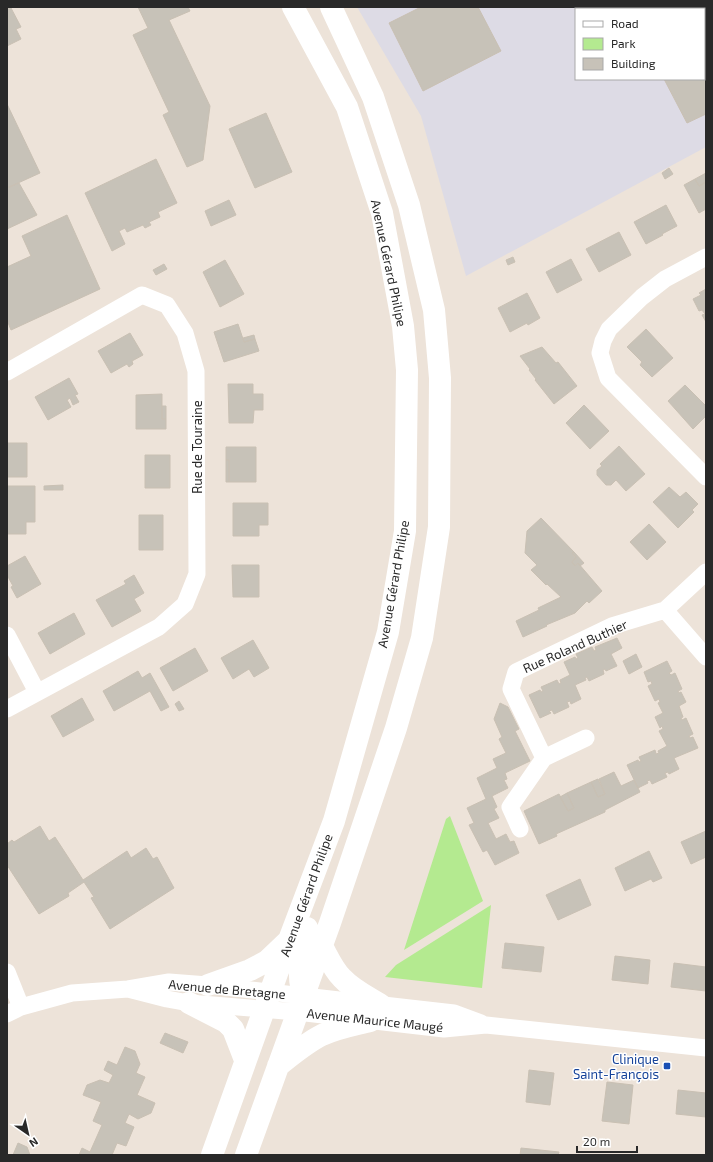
<svg xmlns="http://www.w3.org/2000/svg" width="713" height="1162" font-family="'Exo 2',sans-serif">
  <style>
    .industrial { fill: #dddbe5; fill-rule: evenodd }
    .green { fill: #b4ea90 }
    .building { fill: #c7c2b8; stroke: #c9c0b3 }
    .lines { fill: none; stroke-linecap: round; stroke-linejoin: round }
    .minor { stroke: #fff; stroke-width: 17 }
    .secondary { stroke: #fff; stroke-width: 22 }
    .transit-dot { fill: #1a4fb4; stroke: #fff; stroke-width: 1.5 }
    .labels { text-anchor: middle; dominant-baseline: central; stroke-width: 3; stroke-linejoin: round; paint-order: stroke }
    .street-label { font-size: 13px; fill: #292929; stroke: #fff }
    .transit-label { font-size: 13px; fill: #164399; stroke: #fff; text-anchor: end }
  </style>
  <rect width="100%" height="100%" fill="#ede3d9"/>
  <path class="industrial" d="M357 7H706V147L466 276 421 116ZM576 9H704V79H576Z"/>
  <path class="green" d="M450 816 483 901 404 950 446 819Z
    M491 905 482 988 385 977 396 965Z"/>
  <path class="building" d="M7 7H14L11 8 21 27 16 29 21 39 7 46Z
    M138 7H188L190 11 169 20 210 106 203 160 187 167 163 115 169 112 133 35 148 28Z
    M421 7H478L501 51 423 91 389 23Z
    M706 8V114L687 123 664 79H704V9Z
    M7 104 40 173 7 188Z
    M266 113 292 172 255 188 229 129Z
    M156 159 177 203 158 212 160 217 149 222 151 225 145 228 143 225 127 232 125 228 119 231 125 244 112 251 85 193Z
    M669 168 673 174 665 179 662 173Z
    M706 173V182L699 186 695 179Z
    M695 179 699 186 706 182V209L699 213 684 185Z
    M19 183 37 215 7 229V188Z
    M229 200 236 215 211 226 205 211Z
    M666 205 677 226 662 234 663 235 646 244 634 222Z
    M67 215 100 289 11 330 7 320V267L31 256 22 236Z
    M619 232 631 255 599 272 586 249Z
    M513 257 515 262 508 265 506 260Z
    M571 259 582 280 557 293 546 272Z
    M225 260 244 294 220 307 203 272Z
    M164 264 167 269 156 275 153 270Z
    M706 289V322L702 315 705 314 702 310 699 311 693 299 701 295 699 293Z
    M527 293 540 318 528 325 527 323 510 332 498 308Z
    M238 324 244 342 255 339 259 351 224 362 214 332Z
    M646 329 673 358 652 377 640 365 642 362 627 347Z
    M130 333 143 355 132 361 133 364 129 367 127 364 111 373 98 351Z
    M254 335 255 339 244 342 243 338Z
    M542 347 556 363 558 362 577 386 554 404 535 380 536 379 529 370 530 369 520 356Z
    M69 378 78 394 75 395 79 402 73 405 70 398 67 400 71 407 48 420 35 397Z
    M228 384H253V394H263V410H254L253 423H229Z
    M685 385 706 406V416L693 429 668 401Z
    M162 394V419H166V429H136V395Z
    M584 405 609 431 590 449 566 423Z
    M162 406H166V419H162Z
    M7 443H27V477H7Z
    M619 446 645 474 626 491 616 480 611 485H606L597 475V470L602 466 600 464Z
    M226 447H256V482H229V460H226Z
    M145 455H170V488H145Z
    M226 460H229V482H226Z
    M63 485V490H44V486Z
    M7 486H35V522H26V534H7Z
    M669 487 680 497 686 492 698 504 692 510 694 512 678 528 653 502Z
    M233 503H268V525H259V536H233Z
    M139 515H163V550H139Z
    M541 518 574 552 572 553 576 558 572 562 575 566 578 563 602 591 589 603 587 601 575 613 546 625 547 626 523 637 516 621 539 610 538 608 561 597 547 584 546 585 531 570 537 565 525 553 527 531Z
    M649 524 666 542 647 560 630 542Z
    M574 552 584 563 580 566 578 563 575 566 572 562 576 557 572 553Z
    M25 556 41 584 17 598 11 587 13 586 7 575V566Z
    M232 565H259V597H233Z
    M134 575 144 593 134 599 141 611 112 627 96 600 126 584 124 581Z
    M74 613 85 634 50 654 38 633Z
    M617 638 622 648 611 654 617 666 606 671 605 669 603 670 604 674 589 681 587 677 585 678 586 680 575 685 581 699 571 704 570 701 567 702 569 707 554 714 552 710 549 711 551 713 540 718 529 695 540 690 541 692 543 691 541 687 557 680 559 684 561 683 560 680 570 675 564 662 575 657 576 659 578 658 576 654 592 647 594 651 596 650 595 647Z
    M253 640 269 668 254 677 249 669 233 679 221 658Z
    M195 648 208 671 173 691 160 668Z
    M636 654 642 667 629 674 623 661Z
    M667 661 672 671 669 673 671 675 675 673 682 689 678 691 679 693 681 692 686 702 679 706 683 717 681 718 682 720 686 718 693 734 689 736 690 738 693 737 698 748 674 758 679 769 669 774 668 772 665 773 667 777 652 784 650 780 647 781 648 783 638 788 627 765 638 760 639 762 641 761 639 757 655 750 656 754 659 753 658 751 667 746 659 731 663 729 662 726 660 728 655 717 663 713 658 703 660 702 659 699 655 701 648 686 652 684 651 681 648 682 644 672Z
    M138 671 142 678 150 673 169 707 161 711 150 691 114 711 103 691Z
    M82 698 94 720 63 737 51 716Z
    M179 701 184 709 179 711 175 704Z
    M500 703 508 707 519 729 515 731 530 761 505 773 507 779 504 780 508 788 492 796 497 807 494 809 499 818 488 823 496 839 506 834 510 842 514 841 519 853 495 865 487 850 483 852 469 825 474 823 467 808 486 799 477 778 497 768 493 759 506 753 499 739 502 737 494 719Z
    M614 772 621 786 634 780 640 792 605 810V812L556 834 557 836 539 844 524 811 559 794 568 811 574 808 567 793 591 782 598 797 605 794 599 779Z
    M598 779 605 794 598 797 591 782Z
    M567 793 574 808 568 811 560 797Z
    M40 826 49 841 55 837 83 880 127 851 131 858 146 848 153 859 157 857 174 888 110 929 91 898 94 897 84 882 68 893 69 896 39 914 7 865V844L12 840 14 842Z
    M706 831V857L691 864 681 842Z
    M649 851 662 878 653 882 651 879 625 891 615 868Z
    M580 879 591 905 558 920 546 895Z
    M505 943 544 947 541 972 502 968Z
    M615 956 650 960 648 984 612 980Z
    M674 963 706 967V991L671 987Z
    M165 1033 188 1042 183 1053 160 1043Z
    M125 1047 135 1051 140 1064 136 1073 145 1077 137 1095 155 1103 151 1113 138 1119 129 1114 125 1123 134 1127 126 1146 117 1143 112 1155H79L82 1148 90 1152 102 1125 93 1121 101 1102 83 1095 87 1085 100 1080 109 1083 113 1075 104 1070 108 1061 117 1065Z
    M529 1070 554 1073 550 1105 526 1102Z
    M607 1082 633 1085 629 1124 602 1121Z
    M678 1090 706 1093V1117L676 1114Z
    M18 1143 27 1147 30 1155H13Z
    M521 1148 559 1152 558 1155H520Z"/>
  <g class="lines">
    <path class="minor" d="M706 257 665 279 642 297 609 329 603 341 600 353 608 378 706 477
      M7 372 142 295 167 305 185 333 196 371 197 574 185 604 159 627 7 709
      M665 610 706 657
      M7 635 37 692
      M544 758 511 689 516 672 612 626 665 610 706 572
      M520 829 510 807 544 758 586 738
      M7 972 21 1007
      M128 989 167 999 189 1003 297 1012 444 1029 486 1025 706 1048
      M7 1014 21 1007 72 993 128 989 169 982 208 985 454 1013 481 1023"/>
    <path class="secondary" d="M322 946C328 957 333 969 342 978 353 990 368 997 381 1005
      M208 985 250 970 267 961 287 942
      M302 992C297 969 300 949 307 928
      M189 1003 226 1022 233 1029 245 1060
      M278 1066C292 1055 306 1043 322 1035 337 1028 354 1025 370 1021
      M212 1155 289 940 334 821 388 632 405 531 407 370 403 326 382 213 347 107 293 7
      M246 1155 330 923 396 728 422 638 439 527 440 378 434 310 409 205 373 97 331 7"/>
  </g>
  <rect class="transit-dot" x="663" y="1062" width="8" height="8" rx="2"/>
  <g class="labels">
    <g class="street-label">
      <text transform="translate(389 263) rotate(78)">Avenue Gérard Philipe</text>
      <text transform="translate(197 447) rotate(-90)">Rue de Touraine</text>
      <text transform="translate(393 584) rotate(-80)">Avenue Gérard Philipe</text>
      <text transform="translate(575 646) rotate(-24)">Rue Roland Buthier</text>
      <text transform="translate(306 895) rotate(-70)">Avenue Gérard Philipe</text>
      <text transform="translate(227 989) rotate(5)">Avenue de Bretagne</text>
      <text transform="translate(375 1020) rotate(6)">Avenue Maurice Maugé</text>
    </g>
    <g class="transit-label">
      <text x="659" y="1059">Clinique<tspan x="659" dy="15">Saint-François</tspan></text>
    </g>
  </g>
  <rect width="713" height="1162" fill="none" stroke="#292929" stroke-width="16"/>
  <rect x="575" y="8" width="130" height="72" fill="#ffffff" stroke="#a9a9a9"/>
  <rect x="583" y="21" width="20" height="6" fill="#ffffff" stroke="#a9a9a9"/>
  <text x="611" y="28" font-size="12" fill="#292929">Road</text>
  <rect x="583" y="38" width="20" height="12" fill="#b4ea90" stroke="#a9a9a9"/>
  <text x="611" y="48" font-size="12" fill="#292929">Park</text>
  <rect x="583" y="58" width="20" height="12" fill="#c7c2b8" stroke="#a9a9a9"/>
  <text x="611" y="68" font-size="12" fill="#292929">Building</text>
  <g transform="translate(28 1134) rotate(146)" stroke="#ffffff" stroke-width="3" paint-order="stroke">
  <path d="M0-3L7 15L0 10L-7 15Z" fill="#292929"/>
  <text y="-6" font-size="11" font-weight="bold" text-anchor="middle" fill="#292929">N</text>
  </g>
  <path d="M577 1146v6h60v-6" fill="none" stroke="#292929" stroke-width="2"/>
  <text x="583" y="1146" font-size="12" fill="#292929" stroke="#ffffff" stroke-width="3" paint-order="stroke">20 m</text>
</svg>
